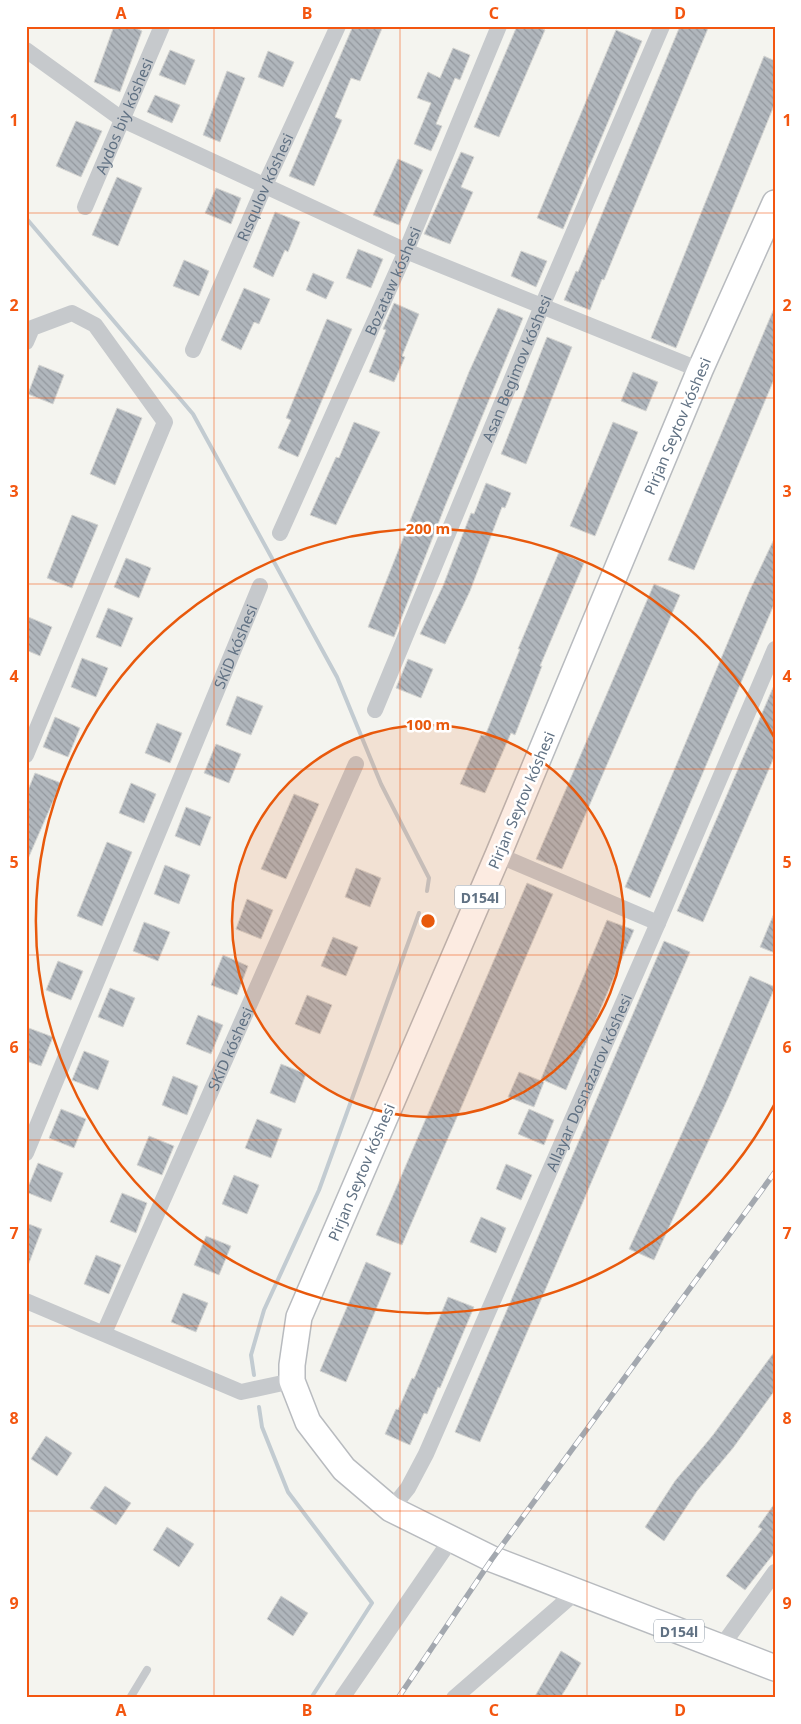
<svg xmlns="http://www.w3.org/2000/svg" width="801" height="1724" font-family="'Noto Sans',sans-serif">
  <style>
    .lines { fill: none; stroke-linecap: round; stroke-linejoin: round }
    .stream { stroke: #c2cbd1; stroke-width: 4 }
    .building { fill: url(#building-back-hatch); stroke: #d5d5d2 }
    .primary-casing { stroke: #b8bbbf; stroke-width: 28 }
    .lane { stroke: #c6c9cc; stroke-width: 8 }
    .street { stroke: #c6c9cc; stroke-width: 16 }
    .primary { stroke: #fff; stroke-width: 25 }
    .rail-casing { stroke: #a3a8af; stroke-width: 5.5 }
    .rail { stroke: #fff; stroke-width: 4; stroke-dasharray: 11; stroke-linecap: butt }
    .grid { fill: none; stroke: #f35610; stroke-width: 1; stroke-opacity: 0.55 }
    .ring { fill: none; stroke: #e8590c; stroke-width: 2.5 }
    .labels { text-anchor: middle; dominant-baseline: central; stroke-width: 5; stroke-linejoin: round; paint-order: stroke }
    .shield { fill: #fff; stroke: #909ca8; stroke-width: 1 }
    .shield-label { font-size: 14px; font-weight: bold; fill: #607183 }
    .street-label { font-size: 15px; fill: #607183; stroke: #fff }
    .centre { fill: #e8590c; stroke: #fff; stroke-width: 2.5 }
    .ring-label { font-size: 15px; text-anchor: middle; font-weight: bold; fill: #e8590c; stroke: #fff; stroke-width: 5; stroke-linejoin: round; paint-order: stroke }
    .neatline { fill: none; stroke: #f35610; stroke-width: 2 }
    .grid-label { font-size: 16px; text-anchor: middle; font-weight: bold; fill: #f35610 }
  </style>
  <defs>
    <pattern id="building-back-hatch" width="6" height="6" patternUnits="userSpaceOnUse" patternTransform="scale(1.25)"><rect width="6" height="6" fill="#b0b6bc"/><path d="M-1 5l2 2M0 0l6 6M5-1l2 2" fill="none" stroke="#93989e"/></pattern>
  </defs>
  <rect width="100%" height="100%" fill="#f4f4ef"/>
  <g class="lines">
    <path class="stream" d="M26 218 193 414 337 677 381 784 429 878 427 891
      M254 1375 251 1355 264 1310 319 1190 419 913
      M259 1407 262 1427 288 1492 372 1603 311 1698"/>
  </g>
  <path class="building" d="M114 26H132L142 31 120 92 94 82Z
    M353 26H383L360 81 351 78 335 117 342 120 314 186 289 176Z
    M517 26H537L545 30 499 137 474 127Z
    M680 26H709L604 280 602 279 590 310 564 300 576 271 578 272Z
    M616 30 642 41 563 229 537 218Z
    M453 48 470 55 460 80 455 78 436 124 442 126 431 151 414 144 431 103 417 98 428 72 440 78Z
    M170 50 195 60 185 85 159 75Z
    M268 51 294 62 283 87 258 77Z
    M764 56 775 61V103L676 348 651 338Z
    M227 71 245 78 220 142 203 135Z
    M155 95 180 105 172 123 147 112Z
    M76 121 102 131 81 177 56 166Z
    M461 152 474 157 461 187 473 192 450 244 424 234Z
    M398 159 423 170 399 225 373 215Z
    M117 177 142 188 118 246 92 235Z
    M216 188 241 198 231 224 205 213Z
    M275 212 300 222 288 252 285 250 273 277 253 267Z
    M358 249 383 259 371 288 346 278Z
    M521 251 547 261 536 287 511 276Z
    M184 260 209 271 199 296 173 286Z
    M313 273 334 282 326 299 306 290Z
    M244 288 270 299 259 324 254 322 241 350 221 340Z
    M394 303 419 314 402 356 405 357 394 382 369 372 386 330 383 329Z
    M775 306V377L694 570 668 560Z
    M498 308 523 318 445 506 394 637 368 627 469 372Z
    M327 319 352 329 298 457 278 448 291 420 286 418Z
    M547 337 572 347 526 464 501 454Z
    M39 365 64 375 53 404 28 394Z
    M633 372 658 382 646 411 621 401Z
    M117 408 142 418 115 485 90 474Z
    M354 422 380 432 336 525 310 515 336 457 339 458Z
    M613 422 638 432 595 536 570 526Z
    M486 483 511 493 505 508 502 507 470 591 445 644 420 634 443 586 471 513 474 514Z
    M72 515 98 525 72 588 47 578Z
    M775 537V602L650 898 625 887 749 592Z
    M559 552 584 563 540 666H542L515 735 511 733 485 793 460 784 481 735 485 736 520 649H518Z
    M126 558 151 568 139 598 114 587Z
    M654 584 680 595 562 869 536 859Z
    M108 608 133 618 121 647 96 637Z
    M26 616 52 627 40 656 26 650Z
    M82 658 108 668 96 697 71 687Z
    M408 659 433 669 421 698 396 688Z
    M775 683V755L703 922 677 911Z
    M237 696 263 706 251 735 226 725Z
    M55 717 80 728 68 757 43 747Z
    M157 723 182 733 170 763 145 753Z
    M216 744 241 754 229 783 204 773Z
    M35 773 61 783 27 861 26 795Z
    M131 783 156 794 144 823 119 813Z
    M294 794 319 804 286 879 261 869Z
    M186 807 211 817 200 846 175 836Z
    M107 842 132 852 102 926 77 916Z
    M165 865 190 875 179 904 154 894Z
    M356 868 381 878 370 907 345 897Z
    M527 883 553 894 402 1245 376 1235Z
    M247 899 273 910 261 939 236 929Z
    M775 911V953L760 947Z
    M607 920 634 930 566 1090 541 1079Z
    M144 922 170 932 158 961 133 951Z
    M333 937 358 947 346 976 321 966Z
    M664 941 690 952 480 1442 455 1432Z
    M223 955 248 966 237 995 211 985Z
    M58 961 83 971 71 1000 46 990Z
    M750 976 775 987 729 1096 654 1260 629 1249 703 1087Z
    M110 988 135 998 123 1027 98 1017Z
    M307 995 332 1005 320 1034 295 1024Z
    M198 1015 223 1025 211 1054 186 1044Z
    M26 1027 53 1037 41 1066 26 1061Z
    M84 1051 109 1061 98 1090 72 1080Z
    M281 1064 306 1074 295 1103 270 1093Z
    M519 1072 544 1082 534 1107 508 1097Z
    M173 1076 198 1086 187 1115 162 1105Z
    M61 1109 86 1119 74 1148 49 1138Z
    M529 1109 554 1120 544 1145 518 1134Z
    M257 1119 282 1129 271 1158 245 1148Z
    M149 1136 174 1146 162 1175 137 1165Z
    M38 1163 63 1173 51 1202 26 1192Z
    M506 1164 532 1175 521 1200 496 1189Z
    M234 1175 259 1185 247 1214 222 1204Z
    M122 1193 147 1203 136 1233 110 1222Z
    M481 1217 506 1228 496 1253 470 1242Z
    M26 1223 42 1229 27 1268H26Z
    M206 1236 231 1246 219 1275 194 1265Z
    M96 1255 121 1265 109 1294 84 1284Z
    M366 1262 391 1273 346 1382 320 1371Z
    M183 1293 208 1303 196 1332 171 1322Z
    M448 1297 474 1307 440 1388 438 1387 427 1414 424 1413 410 1445 385 1434 396 1409 398 1410 412 1378 414 1379Z
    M775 1351V1390L733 1448 697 1491 664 1541 645 1527 675 1481 713 1435Z
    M46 1436 72 1453 57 1476 31 1459Z
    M105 1486 131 1503 116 1525 90 1508Z
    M775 1503V1552L745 1590 726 1576 762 1529 758 1527Z
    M167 1527 194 1544 179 1567 153 1550Z
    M281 1596 308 1613 293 1636 267 1619Z
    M561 1651 581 1663 567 1687 560 1698H534Z"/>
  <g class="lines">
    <defs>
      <path id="primary" d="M775 203 700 370 498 855 299 1317 292 1365V1381L308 1422 344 1469 391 1509 492 1559 775 1668"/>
    </defs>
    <use href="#primary" class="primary-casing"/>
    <path class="lane" d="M130 1698 147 1670"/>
    <g class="street">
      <path d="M26 50 123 120 406 251 700 370"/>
      <path id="s1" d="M85 207 162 26"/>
      <path d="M26 342 32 328 72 313 95 325 165 422 26 755"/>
      <path id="s2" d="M193 350 265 185 338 26"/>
      <path id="s3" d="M280 533 406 251 499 26"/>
      <path id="s4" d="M375 710 542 306 662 26"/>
      <path d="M498 855 658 923"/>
      <path id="s5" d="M26 1153 260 586"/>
      <path d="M26 1301 241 1392 292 1381"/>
      <path id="s6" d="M104 1333 356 764"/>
      <path id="s7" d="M391 1509 408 1488 426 1454 658 923 775 649"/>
      <path d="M721 1647 775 1572"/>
      <path d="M342 1698 452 1538"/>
      <path d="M454 1698 576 1592"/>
    </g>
    <use href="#primary" class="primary"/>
    <defs>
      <path id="rail" d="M398 1698 492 1559 775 1172"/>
    </defs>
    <use href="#rail" class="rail-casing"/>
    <use href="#rail" class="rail"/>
  </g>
  <path class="grid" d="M214 26V1698M400 26V1698M587 26V1698M26 213H775M26 398H775M26 584H775M26 769H775M26 955H775M26 1140H775M26 1326H775M26 1511H775"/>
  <circle cx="428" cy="921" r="196" fill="#e8590c" fill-opacity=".12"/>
  <g class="ring">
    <circle cx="428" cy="921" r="196"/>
    <path d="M774 1105A392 392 0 1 1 774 737"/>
  </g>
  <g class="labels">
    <g class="shield">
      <rect x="455" y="885.5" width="50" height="23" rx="4"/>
      <rect x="654" y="1619.5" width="50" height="23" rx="4"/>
    </g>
    <g class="shield-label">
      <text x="480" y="897">D154l</text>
      <text x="679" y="1631">D154l</text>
    </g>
    <g class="street-label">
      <text stroke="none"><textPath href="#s1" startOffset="99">Aydos biy kóshesi</textPath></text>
      <text stroke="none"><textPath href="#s2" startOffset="178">Rısqulov kóshesi</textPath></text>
      <text stroke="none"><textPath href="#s3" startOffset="276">Bozataw kóshesi</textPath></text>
      <text stroke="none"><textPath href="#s4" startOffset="370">Asan Begimov kóshesi</textPath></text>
      <text transform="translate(677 426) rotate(-67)">Pirjan Seytov kóshesi</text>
      <text stroke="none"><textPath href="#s5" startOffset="548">SKiD kóshesi</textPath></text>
      <text transform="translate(521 800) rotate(-67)">Pirjan Seytov kóshesi</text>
      <text stroke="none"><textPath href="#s6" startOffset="311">SKiD kóshesi</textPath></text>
      <text stroke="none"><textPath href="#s7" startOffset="471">Allayar Dosnazarov kóshesi</textPath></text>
      <text transform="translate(361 1172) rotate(-67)">Pirjan Seytov kóshesi</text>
    </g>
  </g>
  <circle cx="428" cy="921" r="8" class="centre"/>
  <g class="ring-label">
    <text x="428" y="534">200 m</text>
    <text x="428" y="730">100 m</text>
  </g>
  <rect width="801" height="1724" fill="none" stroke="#ffffff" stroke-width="55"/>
  <rect x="28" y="28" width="746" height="1668" class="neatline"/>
  <g class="grid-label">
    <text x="121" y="19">A</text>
    <text x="307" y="19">B</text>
    <text x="494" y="19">C</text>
    <text x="680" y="19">D</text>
    <text x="14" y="126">1</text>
    <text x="787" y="126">1</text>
    <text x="14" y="311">2</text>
    <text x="787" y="311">2</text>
    <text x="14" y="497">3</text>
    <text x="787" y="497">3</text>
    <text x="14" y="682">4</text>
    <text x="787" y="682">4</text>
    <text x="14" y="868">5</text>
    <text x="787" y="868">5</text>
    <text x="14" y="1053">6</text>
    <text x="787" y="1053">6</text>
    <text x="14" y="1239">7</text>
    <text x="787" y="1239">7</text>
    <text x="14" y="1424">8</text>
    <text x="787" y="1424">8</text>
    <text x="14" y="1609">9</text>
    <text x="787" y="1609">9</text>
    <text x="121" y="1716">A</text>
    <text x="307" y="1716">B</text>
    <text x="494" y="1716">C</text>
    <text x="680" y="1716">D</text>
  </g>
</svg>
